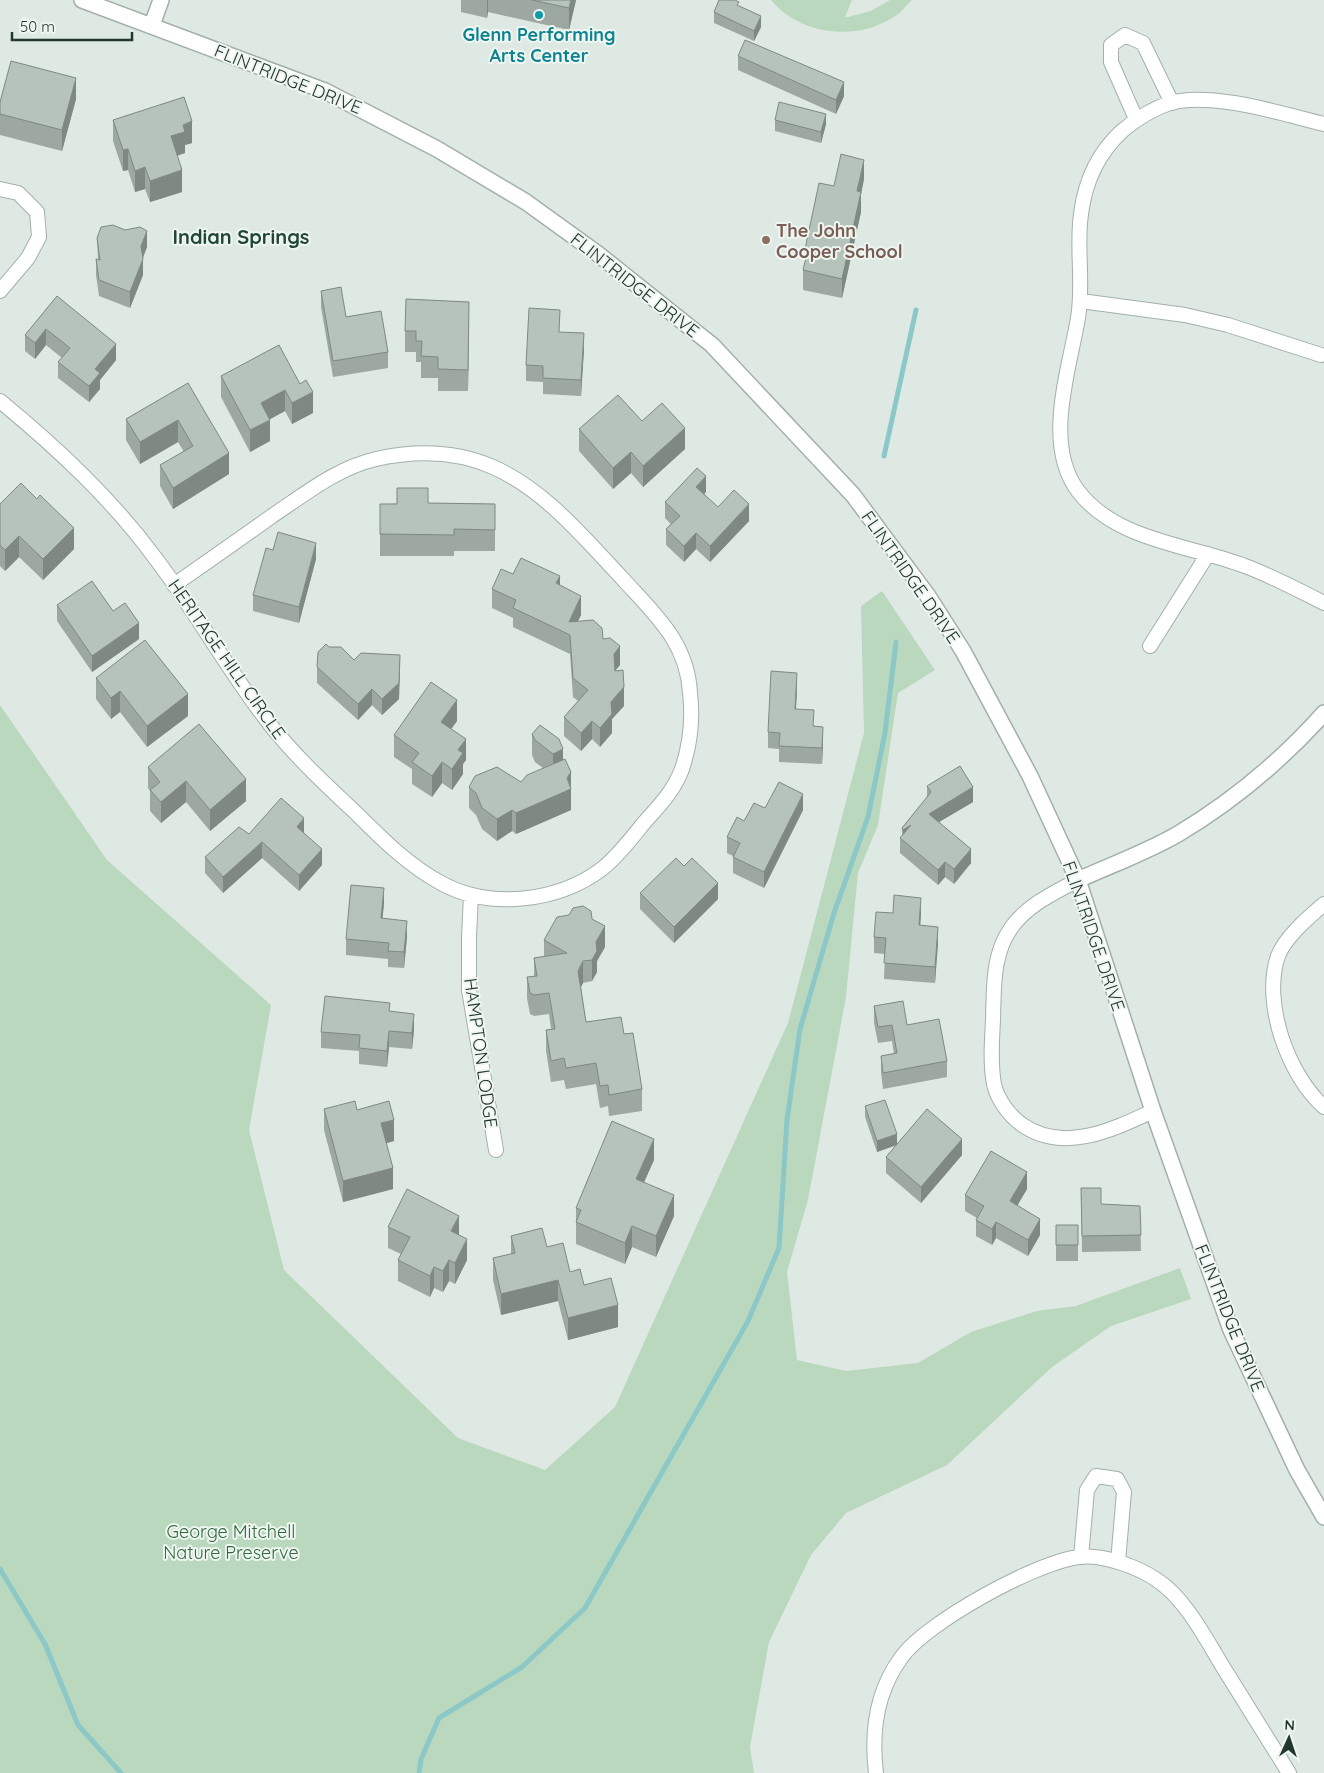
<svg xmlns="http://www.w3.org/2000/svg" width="1324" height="1773" font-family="Quicksand,sans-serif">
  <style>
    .green { fill: #bad8bd }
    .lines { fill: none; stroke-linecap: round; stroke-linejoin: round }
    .stream { stroke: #8cc8c7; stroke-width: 5 }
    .minor-casing { stroke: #a3b0a9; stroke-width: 16 }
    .tertiary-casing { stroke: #a3b0a9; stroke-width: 18 }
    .minor { stroke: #fff; stroke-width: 14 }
    .tertiary { stroke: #fff; stroke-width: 15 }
    .wall { fill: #9ca8a1 }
    .shaded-wall { fill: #7f8883 }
    .building { fill: #b5c3bb; stroke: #7f8883 }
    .culture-dot { fill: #0f9aa8; stroke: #eff6f1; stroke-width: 2 }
    .education-dot { fill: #8d6e63; stroke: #eff6f1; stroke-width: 2 }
    .labels { text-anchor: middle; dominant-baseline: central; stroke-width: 4; stroke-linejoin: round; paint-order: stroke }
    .culture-label { font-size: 18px; font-weight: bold; fill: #0d838f; stroke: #eff6f1 }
    .street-label { font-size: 18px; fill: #22372d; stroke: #eff6f1 }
    .education-label { font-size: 18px; font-weight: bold; fill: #785e54; stroke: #eff6f1; text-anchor: start }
    .park-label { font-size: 18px; fill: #31693c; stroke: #eff6f1 }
    .quarter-label { font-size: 20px; font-weight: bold; fill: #204636; stroke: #eff6f1 }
  </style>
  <rect width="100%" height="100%" fill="#dfe9e3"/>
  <path class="green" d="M771 0H852L845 17H848L871 11 890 0H912C906 6 900 14 892 18 854 42 799 34 771 0Z
    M882 591 935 670 898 693 878 825 858 873 846 997 808 1200 787 1272 797 1360 846 1371 918 1363 971 1332 1037 1311 1076 1306 1180 1268 1191 1299 1111 1326 1052 1367 947 1465 846 1513 811 1555 769 1642 750 1747 754 1773H0V705L107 860 271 1005 249 1130 284 1270 458 1438 545 1470 615 1407 788 1023 864 733 861 606Z"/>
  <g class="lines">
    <path class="stream" d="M884 456 916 310
      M0 1569 45 1644 78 1725 121 1773
      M419 1773 421 1759 439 1718 522 1667 585 1608 748 1321 779 1248 787 1120 800 1029 834 913 868 817 885 733 896 642"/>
    <defs>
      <path id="minor" d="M1136 119 1111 62V45L1125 35 1143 43 1172 103
        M1324 124C1283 114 1211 91 1170 103 1152 109 1136 119 1122 131 1097 154 1085 182 1081 214 1076 249 1084 283 1078 318 1069 371 1043 444 1078 491 1116 541 1190 545 1245 566 1272 576 1298 590 1324 603
        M0 189 18 193 37 212 39 237 28 258 0 291
        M1081 301 1185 315 1228 325 1321 355
        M0 401C57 448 112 499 156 559 197 613 230 674 272 727 297 758 327 786 356 813 382 839 408 865 441 883 490 910 559 902 603 868 618 856 631 839 643 824 658 807 674 791 682 769 690 745 693 718 690 693 689 673 682 653 672 637 658 615 639 597 622 578 584 538 545 490 493 467 456 451 416 450 376 459 337 468 305 494 272 516 240 539 207 562 174 585
        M1150 646 1208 554
        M1078 880C1054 893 1027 905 1011 928 992 955 994 989 993 1020 992 1040 990 1063 994 1084 997 1099 1009 1115 1021 1124 1063 1154 1112 1130 1153 1111
        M471 895 469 937V990L496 1150
        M1324 904C1309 917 1285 937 1278 956 1262 1003 1288 1075 1324 1107
        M1081 1557 1087 1490 1096 1476 1117 1479 1124 1492 1118 1562
        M876 1773C871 1732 876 1692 901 1658 925 1623 1036 1562 1079 1557 1103 1554 1138 1567 1157 1580 1185 1598 1206 1639 1223 1667 1245 1702 1267 1738 1289 1773"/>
      <path id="tertiary" d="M82 0 325 91 437 149 526 202 598 254 712 345 853 495 928 596 963 651 1030 776 1078 880 1153 1111 1231 1330 1297 1470 1324 1517
        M152 25 161 0
        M1078 880C1111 865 1147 852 1178 834 1233 801 1282 760 1324 713"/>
    </defs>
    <use href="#minor" class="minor-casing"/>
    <use href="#tertiary" class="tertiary-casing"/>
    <use href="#minor" class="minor"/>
    <use href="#tertiary" class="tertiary"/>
  </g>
  <path class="wall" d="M461 0H576L569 30 488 12 487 18 461 12Z
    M739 6 761 27 754 41 714 23V12Z
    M738 56 844 96 836 114 738 70Z
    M76 99 62 151 0 135V102Z
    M113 120 192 143 185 145V153L177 155 182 192 150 202 145 189 135 192 128 170 123 171 113 141Z
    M775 120 826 124 821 143 775 131Z
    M864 179 861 194V212L842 298 803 290V270L805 263V249L834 186Z
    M97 238 147 247 143 258V275L130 308 99 296 96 275V259H98Z
    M321 291 346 317 388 352V368L333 377 321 307Z
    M57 296 116 360 100 380V389L89 402 58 378V362L62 358 46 345 35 359 25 351V335Z
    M469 324 468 391H438V378H421V362H416V352H405V331Z
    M559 332 584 349 581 396 543 394V382L526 381V365Z
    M279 345 313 413 292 424 285 411 270 419V441L250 452 221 397V376Z
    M188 383 229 474 173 509 160 486V465L184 452 178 442 140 464 126 440V419Z
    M579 429 685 449 643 487 631 473 613 489 579 451Z
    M706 492 704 494 718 507 749 521 710 562 696 549 684 562 666 545V529L671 524 665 518V502Z
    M428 503 495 504V551H454V556H380V504Z
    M0 504 74 549 43 580 19 557 5 571 0 566Z
    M316 559 299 623 253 611V595Z
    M513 574 560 585 581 615 578 621 603 639 620 665 615 671 624 706 612 719V733L600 747 592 739 581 751 564 736V717L578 701 573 697 570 654 513 627V618L492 608V589Z
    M57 605 113 611 139 639 92 672 57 621Z
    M329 647 354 660 400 671 399 699 382 715 372 705 358 720 317 683V667Z
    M96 678 188 716 147 747 120 712 111 719 96 699Z
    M797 689 796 710 814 726 823 743 822 764 779 762V749L768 748V732Z
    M457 721 451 729 466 760 463 764V774L452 790 442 783 432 797 412 784V769L394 757V735Z
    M532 734 563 759 571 772V810L516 834 512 831 497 841 482 829 476 815 469 808V787L521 782 543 768 535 762 532 755Z
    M148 767 246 801 210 831 186 802 161 823 150 811V791L148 788Z
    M927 786 973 802 939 822 971 863 954 884 945 877 938 885 900 853V838L902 836V828L927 798Z
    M765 808 803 810 764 888 733 873V856L727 853V837L744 821Z
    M304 833 322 865 299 891 262 858 223 893 205 873V857L249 834Z
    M684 866 718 899 674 943 640 909V893Z
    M384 904 382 918 407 937 404 968 388 967V959L346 955V939Z
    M893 913 921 914 920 926 938 943 935 983 884 979 885 954 874 953V937Z
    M592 919 605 947 597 961V972L592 981 583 983 581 987 586 1022 624 1034 642 1089V1111L609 1116 608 1106 600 1108 596 1084 566 1089 564 1080 551 1082 546 1051V1030L551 1029 549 1014 534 1016 530 1014 527 998V977L534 976V958L544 956V940Z
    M874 1006 907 1025 947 1061V1077L883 1089 881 1072V1056L894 1054 892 1041 878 1043 874 1023Z
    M390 1011 414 1030 412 1049 389 1047 387 1067 359 1064V1051L321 1048V1032Z
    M865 1106 897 1145 962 1155 921 1203 886 1173V1157L896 1145 877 1152 865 1117Z
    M324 1109 357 1110 394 1141 386 1143 393 1189 343 1202 324 1130Z
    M654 1160 644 1182 674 1216 656 1257 632 1247 625 1264 576 1244V1208Z
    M1081 1188 1101 1204 1140 1206 1141 1251 1082 1252Z
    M1027 1189 1017 1206 1040 1235 1028 1256 996 1238 992 1245 976 1236V1220L977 1218 965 1211V1195Z
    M1056 1225H1078V1261H1056Z
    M388 1227 459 1235 467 1260 455 1284 449 1281 443 1292 434 1288 430 1297 398 1281V1260L401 1254 388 1248Z
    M511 1236 547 1247 570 1272 584 1285 618 1327 568 1340 558 1301 501 1315 493 1280V1258L511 1254Z"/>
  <path class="shaded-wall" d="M487 0H488V12L487 18Z
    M571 0H576L569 30V8Z
    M761 16V27L754 41V31Z
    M76 78V99L62 151V130Z
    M844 82V96L836 114V100Z
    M826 114V124L821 143V132Z
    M192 121V143L185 145V153L171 158V136L183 125Z
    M128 149V170L123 171V150Z
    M864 160V179L861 194V212L842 298V279L857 191Z
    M145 167V189L135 192V171Z
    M182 170V192L150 202V181Z
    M147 231V247L141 262V246Z
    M143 259V275L130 308V292Z
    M469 302V324L468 391V370Z
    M46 329V345L35 359V343Z
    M584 333V349L581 396V380Z
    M116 344V360L100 380V389L89 402V386L95 369Z
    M285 390V411L261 424V403Z
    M313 392V413L292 424V403Z
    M178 420V442L140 464V442Z
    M270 420V441L250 452V430Z
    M685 428V449L643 487V466Z
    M631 452V473L613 489V468Z
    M229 453V474L173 509V488Z
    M706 476V492L696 503V487Z
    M749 504V521L710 562V546Z
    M74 528V549L43 580V559Z
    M696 533V549L684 562V546Z
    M19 536V557L5 571V550Z
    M316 543V559L299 623V607Z
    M560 576V595L556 583Z
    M581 596V615L570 637 569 622Z
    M139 623V639L92 672V656Z
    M620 646V665L614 672V654Z
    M400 655 399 699 382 715V699Z
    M797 673V689L795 726V709Z
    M624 687V706L612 719V733L600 747V728L611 702Z
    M372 689V705L358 720V704Z
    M120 691V712L111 719V698Z
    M188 694V716L147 747V726Z
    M457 700V721L441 743V722Z
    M592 721V739L581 751V733Z
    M823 727V743L822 764V748Z
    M466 739V760L463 764V774L452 790V769L458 750Z
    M563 749V770L553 775V754Z
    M442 762V783L432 797V776Z
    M571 772V810L516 834V813L567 778Z
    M246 779V801L210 831V810Z
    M186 781V802L161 823V802Z
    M973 787V802L929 828V814Z
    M803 794V810L764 888V872Z
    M512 810V831L497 841V819Z
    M304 818V834L297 827Z
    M911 825 903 841V830Z
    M262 842V858L223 893V877Z
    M322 849V865L299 891V875Z
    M971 849V863L954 884V869Z
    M945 862V877L938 885V870Z
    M718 883V899L674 943V927Z
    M384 888V904L381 934V918Z
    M921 898V914L919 942V925Z
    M407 921V937L404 968V952Z
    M605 926V947L597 961V972L592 981V960L596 942Z
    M938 927V943L935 983V967Z
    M583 961V983L578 992V971Z
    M414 1014V1030L412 1049V1033Z
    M389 1031V1047L387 1067V1051Z
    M394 1120V1141L381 1145V1123Z
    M897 1134V1145L877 1152V1141Z
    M654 1139V1160L636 1200V1179Z
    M962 1139V1155L921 1203V1187Z
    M393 1168V1189L343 1202V1181Z
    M1027 1172V1189L1010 1218V1201Z
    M674 1195V1216L656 1257V1236Z
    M459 1216V1237L451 1231Z
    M1040 1219V1235L1028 1256V1240Z
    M996 1222V1238L992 1245V1229Z
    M632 1226V1247L625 1264V1243Z
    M467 1239V1260L455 1284V1263Z
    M449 1260V1281L443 1292V1271Z
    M434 1267V1288L430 1297V1276Z
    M558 1280V1301L501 1315V1294Z
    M618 1305V1327L568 1340V1318Z"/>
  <path class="building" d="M532 0H571L569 8Z
    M719 0H735L739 2 737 5 761 16 754 31 714 12Z
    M745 40 844 82 836 100 738 56Z
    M11 61 76 78 62 130 0 114V102Z
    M184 97 192 121 183 125 185 132 171 136 182 170 150 181 145 167 135 171 128 149 123 150 113 120Z
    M779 102 826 114 821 132 775 120Z
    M841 154 864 160 857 191 861 192 842 279 803 270 808 250 805 249 819 183 834 186Z
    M113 225 125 230 140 227 147 231 141 246 143 259 130 292 99 280 96 259 100 260 97 238 101 227Z
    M341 287 346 317 381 311 388 352 333 361 321 291Z
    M57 296 116 344 95 369 100 373 89 386 58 362 70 348 46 329 35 343 25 335Z
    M406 299 469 302 468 370 438 369V357L421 356 422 341H416V331H405Z
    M529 308 560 310 559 332 584 333 581 380 543 378V366L526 365Z
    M279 345 300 384 306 380 313 392 292 403 285 390 261 403 270 420 250 430 221 376Z
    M188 383 229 453 173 488 160 465 193 446 178 420 140 442 126 419Z
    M618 395 642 421 662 403 685 428 643 466 631 452 613 468 579 429Z
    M697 468 706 476 696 487 718 507 734 490 749 504 710 546 696 533 684 546 666 529 680 516 665 502Z
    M21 483 37 499 40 495 74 528 43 559 19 536 5 550 0 545V504Z
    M397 488H428V503L495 504V530L454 529V535L380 534V504H397Z
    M278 532 316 543 299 607 253 595 266 548 273 550Z
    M521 558 560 576 556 583 581 596 569 622 593 620 602 628 603 639 610 638 620 646 614 654 615 671 623 670 624 687 611 702 612 714 600 728 592 721 581 733 564 717 588 690 573 678 570 635 513 608 516 600 492 589 501 569 513 574Z
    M92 581 113 611 125 603 139 623 92 656 57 605Z
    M145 640 188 694 147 726 120 691 111 698 96 678Z
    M326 644 329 647H341L354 660 361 653 400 655 399 683 382 699 372 689 358 704 317 667 318 652Z
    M771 671 797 673 795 709 814 710 813 726 823 727 822 748 779 746 780 733 768 732Z
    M431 682 457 700 441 722 466 739 458 750 463 753 452 769 442 762 432 776 412 762 419 753 394 735Z
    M199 724 246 779 210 810 186 781 161 802 150 790 160 782 148 767Z
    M540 725 559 739 563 749 553 754 535 740 532 734Z
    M565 759 571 772 567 778 571 789 516 813 512 810 497 819 482 808 476 793 469 787 475 776 497 767 521 782 527 775Z
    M960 766 973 787 929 814 971 849 954 869 945 862 938 870 900 838 911 825 903 830 902 828 931 792 927 786Z
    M779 782 803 794 764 872 733 857 740 843 727 837 737 817 744 821 754 803 765 808Z
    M281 798 304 818 297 827 322 849 299 875 262 842 223 877 205 857 239 827 249 834Z
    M676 858 684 866 692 858 718 883 674 927 640 893Z
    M351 885 384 888 381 918 407 921 404 952 388 951 389 943 346 939Z
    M894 895 921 898 919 925 938 927 935 967 884 963 886 938 874 937 876 912 893 913Z
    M583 906 591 911 592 919 605 926 596 942 597 951 592 960 583 961 578 971 586 1022 621 1017 624 1034 633 1033 642 1089 609 1095 608 1085 600 1086 596 1063 566 1068 564 1058 551 1061 546 1030 555 1029 549 993 534 995 530 993 527 977 537 976 534 958 567 953 544 940 557 917 569 915 573 908Z
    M325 996 390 1003 389 1011 414 1014 412 1033 389 1031 387 1051 359 1048 360 1035 321 1032Z
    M903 1001 907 1025 939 1019 947 1061 883 1073 881 1056 897 1053 892 1025 878 1027 874 1006Z
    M885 1100 897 1134 877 1141 865 1106Z
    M355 1101 357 1110 389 1101 394 1120 381 1123 393 1168 343 1181 324 1109Z
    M927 1109 962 1139 921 1187 886 1157Z
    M612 1121 654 1139 636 1179 674 1195 656 1236 632 1226 625 1243 576 1222 581 1210 576 1208Z
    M991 1151 1027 1172 1010 1201 1040 1219 1028 1240 996 1222 992 1229 976 1220 984 1206 965 1195Z
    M1081 1188H1101V1204L1140 1206 1141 1235 1082 1236Z
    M407 1189 459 1216 451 1231 467 1239 455 1263 449 1260 443 1271 434 1267 430 1276 398 1260 410 1237 388 1227Z
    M1056 1225H1078V1245H1056Z
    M542 1228 547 1247 563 1243 570 1272 580 1269 584 1285 611 1278 618 1305 568 1318 558 1280 501 1294 493 1258 515 1253 511 1236Z"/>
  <circle class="culture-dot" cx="539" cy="15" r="5"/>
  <circle class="education-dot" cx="766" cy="240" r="5"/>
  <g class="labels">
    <g class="culture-label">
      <text x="539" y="34">Glenn Performing<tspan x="539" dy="21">Arts Center</tspan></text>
    </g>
    <g class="street-label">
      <text transform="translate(288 79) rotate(22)">FLINTRIDGE DRIVE</text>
      <text transform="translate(635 285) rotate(38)">FLINTRIDGE DRIVE</text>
      <text transform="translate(911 577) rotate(55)">FLINTRIDGE DRIVE</text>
      <text transform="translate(227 659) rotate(55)">HERITAGE HILL CIRCLE</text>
      <text transform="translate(1094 936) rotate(71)">FLINTRIDGE DRIVE</text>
      <text transform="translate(481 1053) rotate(82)">HAMPTON LODGE</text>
      <text transform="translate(1230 1318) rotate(68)">FLINTRIDGE DRIVE</text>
    </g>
    <g class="education-label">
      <text x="776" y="230">The John<tspan x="776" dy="21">Cooper School</tspan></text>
    </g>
    <g class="park-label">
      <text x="231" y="1531">George Mitchell<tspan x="231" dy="21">Nature Preserve</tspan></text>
    </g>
    <g class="quarter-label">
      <text x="241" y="236">Indian Springs</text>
    </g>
  </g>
  <g transform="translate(1289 1738) rotate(3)" stroke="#eff6f1" stroke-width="4" paint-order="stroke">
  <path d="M0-4L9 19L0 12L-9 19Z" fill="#22372d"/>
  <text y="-8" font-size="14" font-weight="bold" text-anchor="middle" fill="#22372d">N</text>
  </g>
  <path d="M12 32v8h120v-8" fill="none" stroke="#22372d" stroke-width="2.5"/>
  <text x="20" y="32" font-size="15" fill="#22372d" stroke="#eff6f1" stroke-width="4" paint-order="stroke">50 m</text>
</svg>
